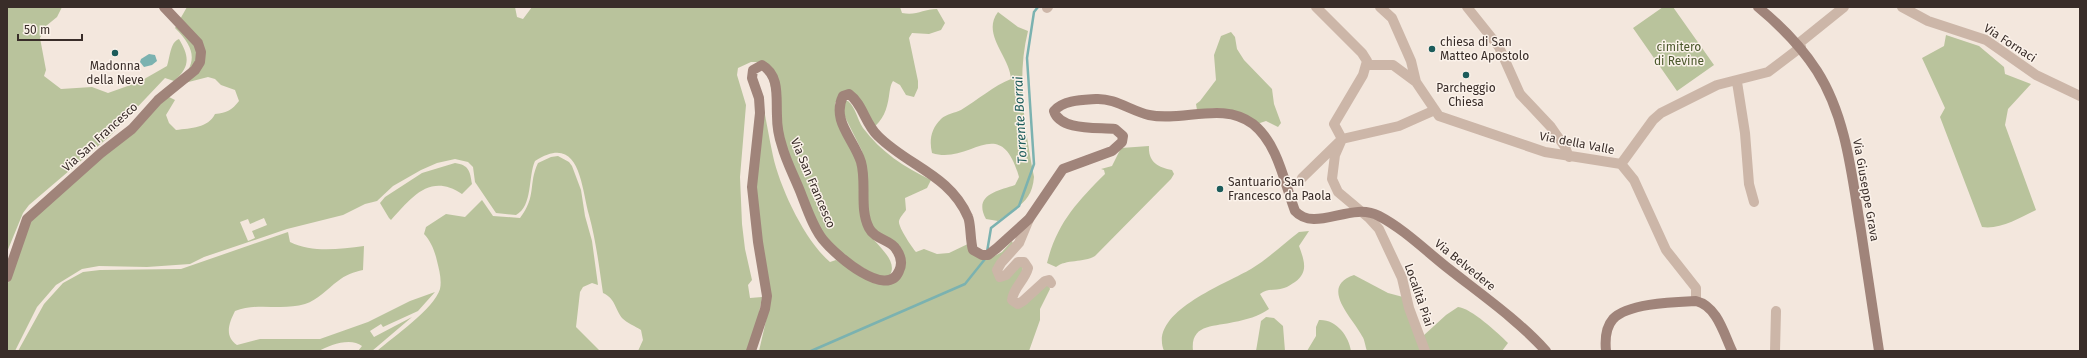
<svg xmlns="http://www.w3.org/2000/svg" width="2087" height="358" font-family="'Fira Sans',sans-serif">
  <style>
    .green { fill: #b9c39c; fill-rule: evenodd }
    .water { fill: #7bb2b0 }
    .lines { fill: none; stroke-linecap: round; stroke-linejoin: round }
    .stream { stroke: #7bb2b0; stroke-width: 2.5 }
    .street { stroke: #ccb6a8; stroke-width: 10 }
    .secondary { stroke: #a0847a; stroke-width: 10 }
    .poi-dot { fill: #1c5c5b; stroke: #fbf2ea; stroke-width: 1.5 }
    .labels { text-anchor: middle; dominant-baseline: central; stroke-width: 3; stroke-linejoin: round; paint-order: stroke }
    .poi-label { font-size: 12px; fill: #392d29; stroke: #fbf2ea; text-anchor: start }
    .street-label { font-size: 12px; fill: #392d29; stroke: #fbf2ea }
    .park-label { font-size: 12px; fill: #4b582c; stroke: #fbf2ea }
    .water-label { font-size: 13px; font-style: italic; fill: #1c5c5b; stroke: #fbf2ea }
  </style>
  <rect width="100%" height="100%" fill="#f3e7dd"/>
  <path class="green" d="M7 7H62L57 17 46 26 40 38 46 70 44 76 61 89 92 87 108 93 139 82 167 66C170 58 170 42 179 39 189 56 191 66 174 81L165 78 110 136 29 205 23 213 7 252Z
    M187 7H515L517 17 523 19 532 7H900L902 13C917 16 923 9 937 9L945 23 941 30 929 34 912 33 909 38 918 81V88L914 97 906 95 900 85 893 81C890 86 890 90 889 96 887 110 883 120 872 129L858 101 839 98 835 103 836 109 858 163 862 222C868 241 900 257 890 275L881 279 833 249 804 205 780 128 768 74 757 62H751L738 68 737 75 746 105 740 177 742 224 745 249 752 280 748 285 750 298 762 297 752 351H638L643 340 641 330C635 326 627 323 622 318 615 309 615 298 603 293 599 266 596 241 589 215 581 186 580 132 535 161 528 176 533 206 516 215L496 213 475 182 473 167 468 162 455 159 437 163 421 170 393 186 377 201 365 204 343 215 287 229 204 257 190 264 147 267 99 266 82 269 56 285 37 307 15 351H7V286L19 249 32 218 167 96 175 100 166 115 169 123 176 130C191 128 208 128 215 114 227 113 232 110 239 101L235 90 221 85 215 79 208 77 177 85C197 63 197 50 175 28ZM264 218 267 225 252 231 255 238 248 241 240 222 248 219 250 224Z
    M1663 7H1673L1714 65 1677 91 1633 28Z
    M998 12 1018 27 1028 31C1016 79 1025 129 1034 177 1032 203 1016 207 998 221L986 219C973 195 997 191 1015 185L1019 177C1000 111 970 166 932 153 929 140 931 129 941 119 946 114 955 113 961 110 976 101 995 85 1011 79 1010 57 981 34 998 12Z
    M1231 32 1235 37 1237 49 1244 60 1272 89 1274 104 1281 123 1278 127 1266 121 1257 124C1236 107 1223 107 1197 110L1196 104 1200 101 1216 80 1214 55 1221 36Z
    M1946 35 1979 46 2004 67 2005 74 2031 84 2008 109 2005 125 2036 210C2021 217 2000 230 1982 227L1940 117 1945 108 1922 58 1944 46Z
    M755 75C764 102 767 129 773 156 780 188 805 241 830 262L836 260 876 284 889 285 898 274 896 255 870 226 862 151 843 113 845 101H848C856 108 857 119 863 128 881 152 904 167 931 180L927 188 905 198 906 210C904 213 900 217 899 221 898 227 912 247 916 252L924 249 937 254 949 253 972 242 989 259 1002 252 1012 241 1014 246 996 274 1018 266 1023 267 1015 306 1048 283 1050 289 1040 309V320L1029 351H759L768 312 754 223 758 111Z
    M1149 146C1148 162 1158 167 1172 170L1174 174 1171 179 1095 256C1083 263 1066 259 1056 267L1047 263C1057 223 1077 202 1105 174L1104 170 1101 169 1112 166 1121 148Z
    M558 156 569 162 572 166 581 190 585 216 592 241 598 285 592 283 583 287 580 292 576 327 600 351H377C393 337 434 309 440 289 442 280 439 269 437 261 435 252 431 241 424 234L426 227 446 214 465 217 482 200 493 216 520 218C537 196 528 184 538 163L551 157Z
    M455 163C469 165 470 171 472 184L462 194C430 172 411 198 391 220L389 218 380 203 385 197 422 173Z
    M1309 231 1299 246C1304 260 1309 272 1295 282 1291 284 1288 287 1284 288 1275 291 1268 288 1260 294L1269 309C1259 316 1246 320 1234 322 1215 327 1190 323 1193 351H1164C1148 312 1226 284 1251 269 1268 259 1283 244 1299 232Z
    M288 232 290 242C313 253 339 249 364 246L363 270C354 272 345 275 338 281 327 289 318 300 305 304 282 311 257 302 235 311 229 323 224 336 237 345L260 339H320L368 322 410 301 435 292 418 311 383 327 381 324 370 331 374 337 412 317 372 351H358L362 346C351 337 329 345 319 351H18L44 304 63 283 83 272 100 270 181 269Z
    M1354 275 1388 293 1403 297 1423 351H1367C1365 346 1365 340 1362 336 1354 319 1318 287 1354 275Z
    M1458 307C1471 308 1498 333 1508 343L1502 351H1429L1423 336 1446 315Z
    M1266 317 1274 318 1283 326 1285 351H1256L1261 321Z
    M1319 320C1336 319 1349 336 1351 351H1307L1316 336V327Z"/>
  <path class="water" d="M149 54 155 55 157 61 152 65 144 67 140 62 141 59Z"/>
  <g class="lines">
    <path class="stream" d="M987 252 991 228 1019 206 1034 164 1027 58 1034 12 1038 7
      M811 351 965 284 985 259"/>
    <path class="street" d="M1316 7 1362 53 1367 61 1363 75 1334 124 1342 139
      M1380 7 1392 18 1411 61 1416 82 1439 116 1545 152 1621 164 1634 180 1666 250 1696 288V301
      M1467 7 1499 47 1520 94 1551 127 1565 147 1569 157
      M1902 7 1928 21 1986 40 2036 75 2080 96
      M1047 8 1048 7
      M1798 44 1844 7
      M1367 65H1393L1416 82
      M1737 82 1745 133 1749 184 1754 202
      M1342 139 1335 155 1332 179 1338 192 1369 218 1379 229 1402 278 1409 308 1425 351
      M1621 164 1653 120 1661 113 1717 85 1768 72 1801 47
      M1302 178 1342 139 1399 126 1435 110
      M1029 219 1019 243 1001 263 997 270 1000 277 1006 275 1018 262H1024L1028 268C1025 280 1013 288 1012 300L1018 304 1023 301 1045 281 1049 280 1051 283
      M1775 351 1776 311"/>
    <path class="secondary" d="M1758 7C1781 26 1801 46 1817 71 1847 118 1852 178 1861 231 1867 271 1873 311 1879 351
      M7 277 27 219 101 153 132 129 158 100 195 70 200 62 201 52 198 43 164 7
      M751 351 765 309 767 296 758 242 752 187 760 113 759 98 752 78 753 70 762 65C780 75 776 98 777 116 777 126 779 137 782 146 786 161 794 176 800 191 806 206 814 231 825 242 836 255 887 300 899 271 903 263 901 256 896 249 890 239 875 240 869 228 859 209 867 183 861 162 854 139 831 121 843 96L849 94C863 104 865 124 878 136 908 166 950 175 968 217 971 223 970 241 973 250L982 255H988L997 248 1029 219 1063 169 1112 151 1122 142 1123 136 1115 129C1098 127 1060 131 1054 111 1064 100 1082 100 1096 99 1115 98 1131 111 1149 115 1183 122 1223 101 1253 124 1278 144 1284 182 1295 211 1315 233 1351 201 1379 216 1404 229 1426 251 1449 269 1482 295 1518 320 1546 351
      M1606 351C1605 341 1606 327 1613 319 1628 303 1676 302 1696 301 1717 306 1724 334 1732 351"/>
  </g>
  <g class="poi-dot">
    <circle cx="1432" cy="49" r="4"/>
    <circle cx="115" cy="53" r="4"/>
    <circle cx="1466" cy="75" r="4"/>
    <circle cx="1220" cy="189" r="4"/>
  </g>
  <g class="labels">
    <g class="poi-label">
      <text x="1440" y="42">chiesa di San<tspan x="1440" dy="14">Matteo Apostolo</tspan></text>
      <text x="115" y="66" text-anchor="middle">Madonna<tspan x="115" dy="14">della Neve</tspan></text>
      <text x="1466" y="88" text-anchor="middle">Parcheggio<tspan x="1466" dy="14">Chiesa</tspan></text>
      <text x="1228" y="182">Santuario San<tspan x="1228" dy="14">Francesco da Paola</tspan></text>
    </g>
    <g class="street-label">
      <text transform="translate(2010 43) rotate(33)">Via Fornaci</text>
      <text transform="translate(100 137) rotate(-42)">Via San Francesco</text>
      <text transform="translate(1577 143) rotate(11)">Via della Valle</text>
      <text transform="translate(813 183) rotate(67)">Via San Francesco</text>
      <text transform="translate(1866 190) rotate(80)">Via Giuseppe Grava</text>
      <text transform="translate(1465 265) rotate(39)">Via Belvedere</text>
      <text transform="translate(1419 295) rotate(71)">Località Piai</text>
    </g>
    <g class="park-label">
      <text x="1679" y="47">cimitero<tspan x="1679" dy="14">di Revine</tspan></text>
    </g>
    <g class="water-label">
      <text transform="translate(1020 120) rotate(-93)">Torrente Borrai</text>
    </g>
  </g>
  <rect width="2087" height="358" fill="none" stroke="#392d29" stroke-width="16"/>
  <path d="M18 34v6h64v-6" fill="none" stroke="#392d29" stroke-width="2"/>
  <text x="24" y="34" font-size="12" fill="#392d29" stroke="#fbf2ea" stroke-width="3" paint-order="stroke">50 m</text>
</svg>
